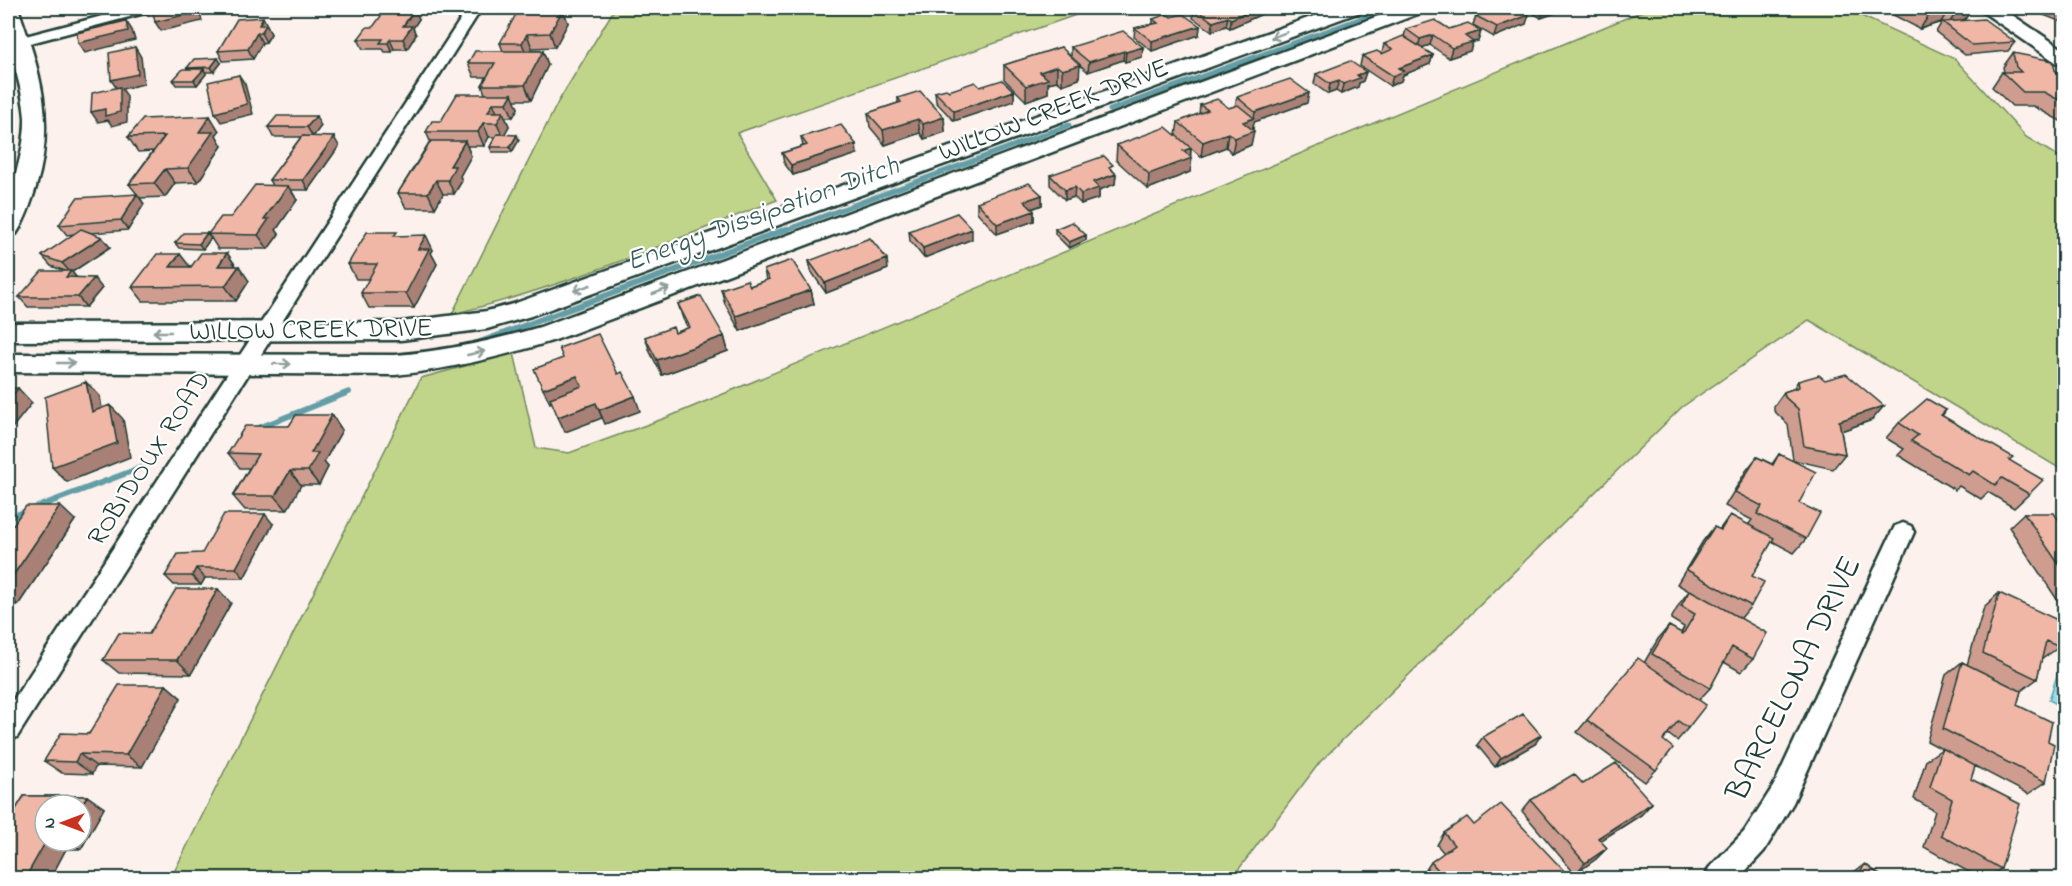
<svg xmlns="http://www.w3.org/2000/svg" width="2072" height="886" font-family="'Indie Flower',sans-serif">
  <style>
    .green { fill: #c1d58a; stroke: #70895f; stroke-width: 1.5 }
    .water { fill: #92def3; stroke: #649ea7; stroke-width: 1.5 }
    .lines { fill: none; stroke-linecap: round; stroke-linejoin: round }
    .stream-far1 { stroke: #649ea7; stroke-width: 5 }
    .stream { stroke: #649ea7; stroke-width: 6 }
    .street-casing { stroke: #1f3d34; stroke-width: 5 }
    .secondary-casing { stroke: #1f3d34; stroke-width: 5 }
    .street { fill: #fff; fill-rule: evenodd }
    .secondary { fill: #fff; fill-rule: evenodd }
    .wall { fill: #ce9d90; stroke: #1f3d34; stroke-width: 1.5; fill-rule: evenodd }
    .shaded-wall { fill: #a88075; stroke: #1f3d34; stroke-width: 1.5 }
    .building { fill: #f0b7a7; stroke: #1f3d34; stroke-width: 1.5 }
    .oneway { stroke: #8f9e9a }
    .labels { text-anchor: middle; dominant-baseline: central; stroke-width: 4.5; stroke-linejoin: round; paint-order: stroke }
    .street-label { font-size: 27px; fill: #1f3d34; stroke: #fff }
    .water-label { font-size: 28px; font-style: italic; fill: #365d5a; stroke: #fff }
    .near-street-label { font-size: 33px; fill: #1f3d34; stroke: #fff }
  </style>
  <rect width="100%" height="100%" fill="#fcf1ed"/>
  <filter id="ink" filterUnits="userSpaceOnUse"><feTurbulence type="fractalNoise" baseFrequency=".0167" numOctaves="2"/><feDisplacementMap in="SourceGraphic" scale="12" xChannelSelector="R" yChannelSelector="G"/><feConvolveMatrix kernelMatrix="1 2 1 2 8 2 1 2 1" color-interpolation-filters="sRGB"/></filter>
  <g filter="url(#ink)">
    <path class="green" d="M615 8H1096L737 133 777 200C670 241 564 288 452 314L558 102Z
      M1650 8H1844L1955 59 2026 137 2064 160V471L1809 320 1682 407 1320 762 1232 878H171L421 378 514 353 536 448 569 453 668 417Z"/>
    <path class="water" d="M2060 666 2064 668V708L2049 700Z"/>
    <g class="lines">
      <path class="stream-far1" d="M1110 110 1389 8
        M783 231 1069 125"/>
      <path class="stream" d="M472 345 787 229
        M256 429 349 392
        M8 518 148 465"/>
      <defs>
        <path id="street" d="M133 8H154L152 11 19 46 12 42 14 39Z
          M468 8H482L17 737 8 741V708Z
          M1903 523 1911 526 1914 532 1793 803 1764 851 1739 878H1705L1709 868 1744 832 1774 785 1892 532 1895 526Z"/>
        <path id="secondary" d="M8 8H18C40 71 56 121 36 187 31 203 25 221 16 234L8 237C3 196 26 159 25 118 23 88 12 64 8 36 6 27 8 16 8 8Z
          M1336 8H1363L1360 12 531 316 487 329 401 340 8 341V323L401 322 487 311 513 304Z
          M1400 8H1426L1423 12 558 339C505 356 451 369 395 375L8 372V354L395 355C444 351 492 341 540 327Z
          M1981 8H2002L2064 50V65L2057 63 1983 12Z"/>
      </defs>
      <use href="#street" class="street-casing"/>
      <use href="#secondary" class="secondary-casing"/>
      <use href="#street" class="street"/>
      <use href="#secondary" class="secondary"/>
    </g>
    <path class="wall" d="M53 8H79L73 12H56Z
      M1194 8 1260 15 1230 28 1226 26 1212 31 1193 18Z
      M1485 8H1516L1526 24 1494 37 1473 25 1476 16 1484 12Z
      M1524 8H1570L1541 18Z
      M1880 8H1973L1965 19 1962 21 2015 42 2008 51 1965 55 1936 32 1942 22H1941L1920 29Z
      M2029 8H2064V23L2028 9Z
      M557 9H563L568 23 555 47 532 48 530 51H543L548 65 531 100H514L518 108 513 117H505L509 126 504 135 519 140 512 152H492L490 147 495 137H489L484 146H467L471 156 460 176 462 181 454 194H443L435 208H406L398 193 430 141 426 132 441 121 485 94 482 85 487 77H474L468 63 503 51 500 43Z
      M1171 17 1200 26 1199 35 1152 51 1134 37 1135 28 1153 24V19Z
      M419 19 413 28 416 35 407 49H394L392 52H385L383 49H363L358 39 373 27Z
      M268 27V28L271 34 266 42 262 43 253 59 223 61 218 51Z
      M1406 29H1449L1481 31 1478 41 1473 42 1470 51 1449 58 1430 45 1421 48 1433 55 1430 64 1403 75 1401 81 1390 86 1360 66 1362 56 1382 53 1384 44 1404 37Z
      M1061 47 1079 79 1062 85 1057 81 1048 83V93L1026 101 1004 79V65Z
      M1071 47H1143L1142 57 1125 62 1123 60 1088 72 1071 57Z
      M2013 53 2055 70 2062 77H2064V123L2033 106H2012L1992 87 2002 72H2004L2003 67Z
      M221 63 214 72H205L206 74 197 85H176L173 80 188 69 187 68Z
      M1366 72 1363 81 1359 83 1358 87 1341 94 1336 91 1328 94 1314 84 1316 74Z
      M980 87 1014 91V101L954 121 936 102 935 92Z
      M1237 97 1307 103 1254 122 1251 145 1232 153 1226 147 1201 157 1191 148 1190 172 1148 189 1116 160 1117 145 1176 135 1178 122 1199 114 1200 105 1229 108 1235 106Z
      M898 98 944 117 945 132 924 139 920 133 885 145 870 127 868 113 898 103Z
      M321 126 313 136 339 146 308 190H291L297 200 276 230 279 234 268 249H218L211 238 203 249 179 248 175 243 207 233 208 234 231 217 272 185 269 180 301 137H273L268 127Z
      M219 131 216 135 222 146 198 182 175 183 165 197 140 198 144 204 128 230 90 233 110 247 72 272 76 277 102 288 86 307H28L19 297 65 271 51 266 42 256 74 234 67 235 59 225 137 194 129 184 153 151 138 152 128 137Z
      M801 137 857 154 793 175 784 163 782 153 803 146Z
      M1113 171 1116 174 1115 184 1099 190V198L1081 204 1074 197 1065 200 1050 185V175Z
      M1042 195V205L1032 209 1034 211V221L997 234 977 212V202Z
      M1055 229 1086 235V240L1069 248 1055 234Z
      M909 231 972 239 924 258 910 241Z
      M399 236 433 250 431 253 437 264 414 308H369L361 293 369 279H356L348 264Z
      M227 253 236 266 249 281 236 301H143L132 287Z
      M809 261 888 269 826 293 811 271Z
      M764 270 811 290 814 304 740 331 725 304 721 289 750 286 766 280Z
      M678 304 724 336 728 351 662 375 650 352 645 337 675 333 688 328 683 319Z
      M1798 381 1872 420 1841 431 1845 454 1833 469 1793 460 1788 424 1774 411V406L1784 392 1793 389Z
      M1946 410 1942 416 2009 460 2029 494 2014 508 1988 492 1981 499 1959 486 1955 490 1898 455 1904 449 1886 438 1899 423Z
      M332 415 342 430 324 462 328 467 319 485H301L287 510H245L233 496 249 468H240L228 453 289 426Z
      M1779 454 1799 503 1806 539 1794 553 1772 541 1752 576 1751 606 1741 618 1753 659 1741 672 1724 662 1710 688 1699 700 1688 728 1677 741 1668 734 1663 740 1656 770 1645 782 1577 732 1587 720 1644 663 1658 639 1669 626 1681 633 1684 627 1671 619 1680 603 1689 591 1677 584 1703 541 1714 527 1719 530 1730 515 1748 525 1752 520 1725 506 1746 471 1757 457 1772 464Z
      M2024 513 2058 519H2064V610L2009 527Z
      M75 520 18 605H8V532Z
      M273 524 244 578H205L201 585H174L165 576 202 553Z
      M1999 593 2059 647 2041 660 2037 679 2021 691 2017 705 2048 741 2046 782 2028 794 1975 766 1971 779 2001 869 1985 879H1981L1924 847 1935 811 1914 799 1926 760 1942 749 1927 741 1946 675 1962 662 1967 665 1984 607Z
      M231 603 191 674 119 673 103 660Z
      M166 685 181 698 142 767 96 766 92 774 62 773 44 761Z
      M1483 737 1535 744 1495 767 1477 745Z
      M1583 784 1652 803 1641 815 1600 841 1607 848 1596 859 1575 874 1522 811 1531 800Z
      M24 796H87L104 808 81 849H66L50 879H8V822ZM45 805H81V841H45Z
      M1474 825 1567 874 1563 879H1429L1424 873 1431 862 1444 853 1437 845 1444 833Z
      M1865 864 1885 879H1850L1854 872Z"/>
    <path class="shaded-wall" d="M70 8H79L73 12Z
      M196 8H198L200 12 202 21 161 31 155 22Z
      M285 8H301V9L287 10Z
      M1256 8H1262L1260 15 1230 28 1231 19Z
      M1545 8H1570L1541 18Z
      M1950 8 1941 22 1920 29 1929 15Z
      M1968 8H1973L1965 19 1948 25 1957 11Z
      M415 9 419 19 413 28 416 35 407 49 403 39V26Z
      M563 9 568 23 555 47 550 33Z
      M1529 15 1526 24 1494 37 1497 27Z
      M263 17 268 27V28L271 34 266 42 261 33 259 25Z
      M1228 17 1226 26 1212 31 1213 22Z
      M126 21 132 30 135 40 85 53 78 43Z
      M1200 26 1199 35 1152 51V41Z
      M1481 31 1478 41 1473 42 1470 51 1449 58 1452 48 1465 36Z
      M257 33 262 43 253 59 248 49Z
      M527 34 532 48 527 57 522 43Z
      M1433 35 1430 45 1418 49 1420 39Z
      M390 39 394 49 392 52 388 43Z
      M135 47 141 57 144 84 122 89 127 96V122L112 126 108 120 98 122 91 112 118 90 111 80Z
      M1143 47 1142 57 1125 62 1126 52Z
      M543 51 548 65 531 100 525 85Z
      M1124 51 1123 60 1088 72 1089 62Z
      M1433 55 1430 64 1403 75 1401 81 1390 86 1393 76 1399 68Z
      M218 58 221 63 214 72 211 67Z
      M1080 65 1079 79 1062 85V70Z
      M1057 66V81L1048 83V93L1026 101V86L1040 72Z
      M204 69 206 74 197 85 194 80Z
      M1366 72 1363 81 1359 83 1358 87 1341 94 1343 84 1357 75Z
      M239 75 245 84 253 114 221 122 215 113Z
      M1339 81 1336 91 1328 94 1330 84Z
      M1014 91V101L954 121V111Z
      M1309 93 1307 103 1254 122 1252 131H1254L1251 145 1232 153 1235 138 1243 122 1254 118 1255 112Z
      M512 94 518 108 513 117 507 103Z
      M493 103 499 117 488 112Z
      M503 112 509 126 503 137 497 123Z
      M210 116 219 131 216 135 222 146 198 182 188 168 199 132Z
      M316 116 321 126 313 137 307 127Z
      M944 117 945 132 924 139 923 124Z
      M918 119 920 133 885 145 883 130Z
      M483 123 489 137 484 146 478 132Z
      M1228 133 1226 147 1201 157 1203 142Z
      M517 135 519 140 512 152 510 147Z
      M334 137 339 146 308 190 303 180Z
      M465 141 471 156 460 176 462 181 454 194 448 180 450 166Z
      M856 144 857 154 793 175 791 165Z
      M1191 148 1190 158H1192L1190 172 1148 189 1149 174 1183 151Z
      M165 169 175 183 165 197 154 183Z
      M1116 174 1115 184 1099 190V198L1081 204V194L1093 182Z
      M436 180 443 194 435 208 428 193Z
      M288 186 297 200 276 230 279 234 268 249 258 235 264 219Z
      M1075 187 1074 197 1065 200V190Z
      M137 194 144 204 128 230 121 220Z
      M1042 195V205L1025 211 1024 201Z
      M1034 211V221L997 234V224Z
      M972 229V239L924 258 923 248Z
      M207 233 211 238 203 249 199 244Z
      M426 235 433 250 431 253 437 264 414 308 406 293 418 249Z
      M1086 235V240L1069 248V242Z
      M102 237 110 247 72 272 79 281 66 277 70 272 62 263Z
      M227 253 237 268 218 266Z
      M180 254 191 268 170 267Z
      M887 259 888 269 826 293 825 283Z
      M239 266 249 281 236 301 225 286Z
      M94 278 102 288 86 307 78 297Z
      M811 290 814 304 740 331 736 316Z
      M724 336 728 351 662 375 657 360Z
      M577 376 584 391 550 403 543 389Z
      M86 382 100 396 105 426 92 412Z
      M18 388 32 403 8 433V401Z
      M635 396 640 411 605 424 599 410Z
      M596 403 602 418 565 432 558 417Z
      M110 405 123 419 130 457 67 482 52 467Z
      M1884 406 1872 420 1827 436 1839 421Z
      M332 415 342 430 324 462 328 467 319 485 308 471 311 453Z
      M290 471 301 485 287 510 275 496Z
      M60 506 75 520 18 605 8 596V583Z
      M265 514 273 524 244 578 236 568Z
      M196 568 205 578 201 585 192 576Z
      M218 589 231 603 191 674 177 660Z
      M166 685 181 698 142 767 126 755Z
      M1541 735 1535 744 1495 767 1501 758Z
      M79 754 96 766 92 774 75 762Z
      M87 796 104 808 81 849 67 841H81V806Z
      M1652 803 1641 815 1587 849 1598 838Z
      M46 841H52L66 849 50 879H38L28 873Z
      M1607 848 1596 859 1575 874 1585 863Z"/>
    <path class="building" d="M174 8H196V12L155 22 153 12Z
      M524 8H550V9H524Z
      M1194 8H1256L1231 19 1228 17 1213 22Z
      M1494 8H1516L1529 15 1497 27 1476 16 1496 8Z
      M1915 8H1968L1957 11 1950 8 1929 15Z
      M2055 8H2064V11Z
      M386 9H415L403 26H412L403 39H390L388 43H380L383 39H358L367 27H373Z
      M519 9H563L550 33 527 34 522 43H500Z
      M1167 14 1171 17 1183 14 1200 26 1152 41 1135 28 1158 23 1153 19Z
      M263 17 259 25H266L261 33H257L248 49 218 51 237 19Z
      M1984 19 2015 42 1972 45 1943 22Z
      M1435 20 1449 29 1468 23 1481 31 1465 36 1473 42 1452 48 1433 35 1420 39 1406 29Z
      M126 21 128 31 78 43 77 33Z
      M1123 31 1143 47 1126 52 1124 51 1089 62 1071 47Z
      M1403 36 1433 55 1399 68 1404 71 1393 76 1362 56 1377 51 1382 54 1393 49 1384 44Z
      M135 47 138 74 111 80 109 53Z
      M1061 47 1080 65 1062 70 1057 66 1040 72 1048 79 1026 86 1004 65Z
      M475 51H543L525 85H482L495 63H468Z
      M2013 53 2053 61 2055 70 2062 77H2064V103L2044 92H2023L2002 72H2021L2016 67Z
      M218 58 211 67 187 68 194 59Z
      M1350 61 1366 72 1357 75 1360 78 1343 84 1339 81 1330 84 1316 74Z
      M183 69H204L194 80H173Z
      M239 75 247 104 215 113 208 82Z
      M1290 79 1309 93 1255 112 1237 97Z
      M1002 80 1014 91 954 111 935 92 946 89 949 91 975 82 980 87Z
      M120 87V112L105 116V109L91 112 92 93Z
      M920 91 944 117 923 124 918 119 883 130 868 113 901 102 898 98Z
      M457 94H512L507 103H493L488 112H503L497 123H483L478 132H426L432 121H441Z
      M1217 99 1229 108 1238 105 1254 118 1243 122 1254 131 1235 138 1228 133 1203 142 1178 122 1208 110 1200 105Z
      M210 116 199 132H213L188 168 165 169 154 183 129 184 165 136 128 137 143 119Z
      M277 116H316L307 127H268Z
      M841 125 856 144 791 165 782 153 807 145 801 137Z
      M1166 127 1191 148 1183 151 1192 158 1149 174 1117 145Z
      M497 134 517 135 510 147H490Z
      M302 136 334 137 303 180H269Z
      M431 141H465L450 166H455L448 180H436L428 193H398Z
      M1104 156 1113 165 1109 167 1116 174 1093 182 1099 188 1081 194 1075 187 1065 190 1050 175Z
      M1029 183 1042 195 1024 201 1034 211 997 224 977 202Z
      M255 185 288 186 264 219H269L258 235 208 234 221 217H231Z
      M137 194 121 220 59 225 77 198Z
      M957 213 972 229 923 248 909 231Z
      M1072 222 1086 235 1069 242 1055 229Z
      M81 229 102 237 62 263 42 256Z
      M367 232H397L394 236 426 235 418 249H429L406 293H361L377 264H348Z
      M184 233H207L199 244 175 243Z
      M870 238 887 259 825 283 809 261Z
      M201 253H227L218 266H239L225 286 132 287 157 254H180L170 267H191Z
      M792 260 811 290 736 316 721 289 747 280 750 286 769 279 764 270Z
      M42 271H71L66 277 94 278 78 297H19Z
      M701 296 724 336 657 360 645 337 673 327 675 333 690 327 678 304Z
      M598 334 618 374 622 372 635 396 599 410 596 403 558 417 550 398 582 386 577 376 543 389 534 369 563 358 559 348Z
      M1846 374 1884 406 1839 421 1845 454 1804 446 1798 409 1785 397 1784 392 1799 387 1798 381 1819 375 1825 380Z
      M86 382 92 412 110 405 117 443 52 467 45 397Z
      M8 388H18L8 401Z
      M1927 399 1946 410 1941 415 2013 457 2009 460 2043 480 2029 494 2002 478 1995 485 1973 471 1969 475 1911 441 1918 435 1899 423Z
      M296 415H332L311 453H318L308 471H290L275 496H233L258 454 228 453 245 426H289Z
      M1779 454 1816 472 1799 503 1820 513 1806 539 1757 514 1762 506 1735 492 1757 457 1773 465Z
      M26 506H60L8 583V532Z
      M2024 513H2054L2058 519H2064V572Z
      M224 514H265L236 568H196L192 576H165L178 554 202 553Z
      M1730 515 1774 538 1752 576 1764 582 1751 606 1687 570 1714 527 1721 530Z
      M176 589H218L177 660H103L119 633 149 634Z
      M1690 590 1767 633 1753 659 1732 647 1710 688 1652 654 1669 626 1683 634 1695 614 1681 606Z
      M1999 593 2064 623 2059 647 2046 641 2037 679 1983 653Z
      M1638 658 1706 705 1688 728 1678 721 1663 740 1673 748 1656 770 1587 720Z
      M1962 662 2021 691 2017 705 2052 722 2048 741 2054 744 2046 782 1943 729Z
      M119 685H166L126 755 79 754 75 762 44 761 61 733 89 734Z
      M1523 714 1541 735 1501 758 1483 737Z
      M1942 748 1975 766 1971 779 2020 804 2001 869 1941 835 1952 799 1930 787Z
      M1616 763 1652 803 1598 838 1607 848 1585 863 1531 800 1574 774 1583 784Z
      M24 796H87L81 806V805H45V841H46L28 873H8V822Z
      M1501 804 1567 874 1562 879H1516L1513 876 1509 879H1446L1431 862 1454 845 1444 833 1467 817 1474 825Z
      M1865 864 1885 879H1856Z"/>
    <defs><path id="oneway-shaft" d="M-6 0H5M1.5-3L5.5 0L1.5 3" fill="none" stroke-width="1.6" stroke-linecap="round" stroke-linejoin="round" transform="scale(1.5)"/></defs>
    <g class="oneway">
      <use href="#oneway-shaft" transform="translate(1279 35) rotate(160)"/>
      <use href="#oneway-shaft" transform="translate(582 288) rotate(160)"/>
      <use href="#oneway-shaft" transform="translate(661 291) rotate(-21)"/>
      <use href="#oneway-shaft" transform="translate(162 332) rotate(180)"/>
      <use href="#oneway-shaft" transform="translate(476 353) rotate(-13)"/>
      <use href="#oneway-shaft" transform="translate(66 363)"/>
      <use href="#oneway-shaft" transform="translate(282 364) rotate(1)"/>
    </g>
  </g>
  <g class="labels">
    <g class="street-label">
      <text transform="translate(1054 111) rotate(-21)">WILLOW CREEK DRIVE</text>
      <text transform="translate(311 331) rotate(-1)">WILLOW CREEK DRIVE</text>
      <text transform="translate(150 459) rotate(-57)">ROBIDOUX ROAD</text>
    </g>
    <g class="water-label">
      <text transform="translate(763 215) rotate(-20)">Energy Dissipation Ditch</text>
    </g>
    <g class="near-street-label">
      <text transform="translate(1795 679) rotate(-64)">BARCELONA DRIVE</text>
    </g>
  </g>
  <rect width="2072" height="886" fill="none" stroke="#fff" stroke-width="30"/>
  <rect x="15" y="15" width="2042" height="856" fill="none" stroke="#1f3d34" stroke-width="2" filter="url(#ink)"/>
  <g transform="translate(63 823) rotate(270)"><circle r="28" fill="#ffffff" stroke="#a5b1ae" stroke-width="1.5"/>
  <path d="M0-4.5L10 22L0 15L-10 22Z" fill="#c8321e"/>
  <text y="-9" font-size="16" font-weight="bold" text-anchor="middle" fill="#1f3d34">N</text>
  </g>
</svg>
